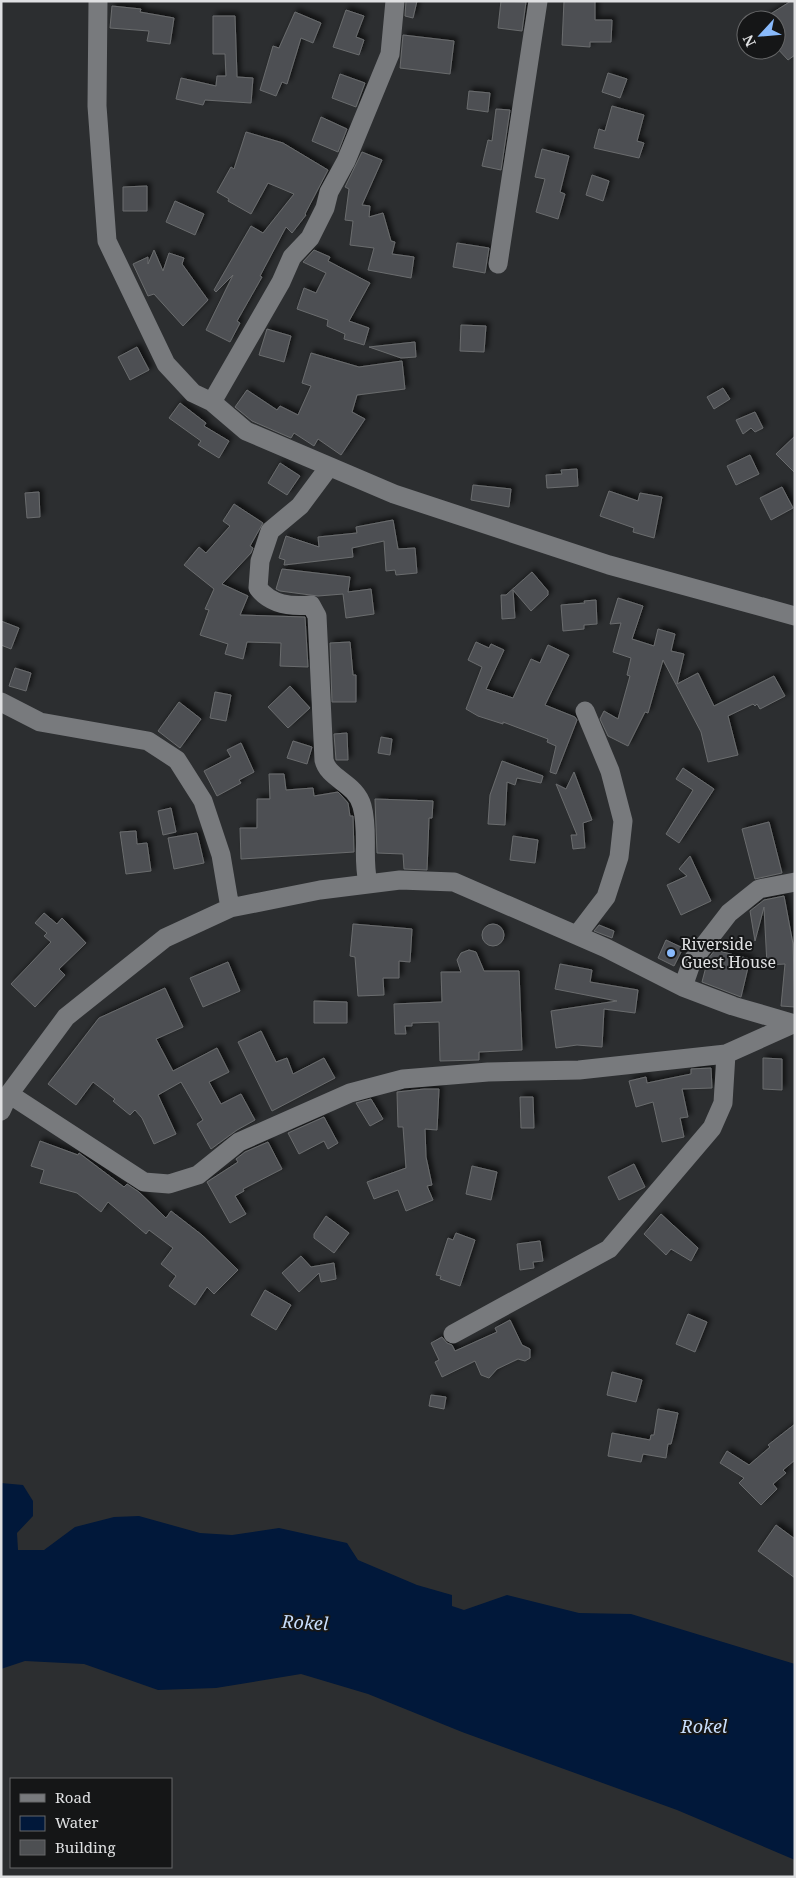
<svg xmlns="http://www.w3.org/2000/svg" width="796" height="1878" font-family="'Noto Serif',serif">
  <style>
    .water { fill: #01183a }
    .building { fill: #4d4f52; stroke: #6a6c6e; filter: url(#shadow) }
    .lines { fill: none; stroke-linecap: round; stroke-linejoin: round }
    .minor { stroke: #787a7d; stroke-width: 19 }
    .poi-dot { fill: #89bafc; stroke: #151617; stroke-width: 2 }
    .labels { text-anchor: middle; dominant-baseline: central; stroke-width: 4; stroke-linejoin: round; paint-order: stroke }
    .poi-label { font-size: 16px; fill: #dfe0e2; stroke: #151617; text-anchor: start }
    .water-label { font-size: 18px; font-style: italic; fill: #c8defd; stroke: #151617 }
  </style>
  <defs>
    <filter id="shadow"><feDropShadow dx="3.5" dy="-3.5" stdDeviation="2.5" flood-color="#0009"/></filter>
  </defs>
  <rect width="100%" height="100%" fill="#2c2e30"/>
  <path class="water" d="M1 1483 23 1485 33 1501V1516L17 1533 18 1550H44L75 1527 114 1517 139 1516 200 1533 232 1535 279 1528 347 1543 358 1560 417 1585 452 1595V1606L464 1610 507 1595 579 1613 631 1614 795 1664V1860L677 1810 462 1732 368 1694 301 1674 216 1688 158 1690 84 1664 25 1661 1 1669Z"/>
  <path class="building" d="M406 1H417L413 18 405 16Z
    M501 1 526 2 522 31 498 28Z
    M564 1H595V20H612L611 42H590V47L562 45Z
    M791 1H795V55L788 60 776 47V20H761Z
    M112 6 141 9 140 12 174 18 170 44 147 41 149 31 110 28Z
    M346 10 364 16 356 37 364 40 359 55 333 47Z
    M295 12 321 23 313 43 301 38 287 84 282 82 276 96 260 90 273 46 279 48Z
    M213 16H235L237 77 253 78 251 103 205 100 203 105 176 99 181 78 216 86 217 76H226L225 54H213Z
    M403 35 454 41 450 74 400 68Z
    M608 73 627 79 620 98 602 92Z
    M340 74 365 83 356 107 332 98Z
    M469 91 490 93 488 112 467 109Z
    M612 106 644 115 637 141 644 143 639 158 594 148 599 129 605 131Z
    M496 109 510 110 501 170 482 166 488 140 492 141Z
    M321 117 347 129 338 152 312 141Z
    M246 132 283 143 328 170 305 214 306 215 292 233 286 227 260 276 262 277 237 321 240 323 230 342 206 330 233 275 216 292 214 290 251 226 263 233 294 194 268 183 251 214 228 201 229 199 217 192 231 167 234 169Z
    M542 149 569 156 560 192 565 194 558 219 536 212 545 179 535 177Z
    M362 152 382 160 362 205 370 206 369 217 383 213 391 241 395 242 392 254 414 257 411 278 368 270 374 248 350 245 353 221 345 220 349 189 345 187Z
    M592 175 609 181 603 201 586 195Z
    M147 186V211H123V187Z
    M175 201 204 214 195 235 166 222Z
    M457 243 489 248 485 273 453 267Z
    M154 250 163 271 169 253 184 258 182 264 208 300 183 326 154 294 148 296 133 264 148 257V264Z
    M314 250 330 257 328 261 370 283 349 321 369 328 364 345 344 339 345 334 327 326 328 320 297 309 304 288 316 293 326 273 303 262Z
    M461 325 486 326 484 352 460 351Z
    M267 329 291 336 284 362 259 355Z
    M415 342 416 357 401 358 369 347Z
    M137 347 149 370 130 380 118 357Z
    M311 353 359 367 402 361 405 389 357 395 352 412 365 419 341 455 318 439 314 446 294 433 291 438 252 421 235 407 247 390 277 410 280 406 298 415 311 386 302 383Z
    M723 388 730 399 714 409 707 397Z
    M180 403 206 423 204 426 229 441 219 458 198 445 201 441 169 418Z
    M755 412 763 428 755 432 751 428 743 434 736 420Z
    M795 436V473L776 454Z
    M750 455 759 474 736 485 727 466Z
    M280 463 300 476 287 495 268 483Z
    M577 469 578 486 547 488 546 475 562 474 561 470Z
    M473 485 511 489 509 507 471 500Z
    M782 487 793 508 771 520 760 498Z
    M609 491 638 501 640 493 662 497 654 538 633 532 634 528 600 516Z
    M39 492 40 517 27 518 25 493Z
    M234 504 263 523 250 546 253 548 251 553 222 584 248 596 240 615 305 617 308 667 280 666 281 643 247 642 243 659 225 654 228 644 200 635 209 610 205 609 214 589 184 565 199 547 206 553 230 526 223 521Z
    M393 520 398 549 415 548 417 573 396 575 395 570 386 571 384 541 352 548 353 557 284 565 285 560 279 558 286 536 319 547 318 537 357 533 356 527Z
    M282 569 350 577 348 592 371 589 374 614 346 618 343 594 318 596 280 591 276 589Z
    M532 572 548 591V595L531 611 513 590 515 618 502 619 501 595H506Z
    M618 598 643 606 632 639 654 646 658 629 675 634 671 651 684 654 677 684 698 673 714 706 774 676 785 696 760 709 757 704 755 706 753 704 728 716 738 755 708 762 701 732 663 660 648 713 645 712 628 746 608 736 600 719 604 711 618 719 630 676 627 675 631 658 613 652 621 623 610 624Z
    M596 600 597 624 584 625V629L563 631 561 605 585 603 584 601Z
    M1 621 19 628 11 649 1 645Z
    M350 642 353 675H356V702H332L330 643Z
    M476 642 489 648 491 644 504 650 486 689 513 698 531 659 540 663 548 645 569 655 545 705 575 717 577 720 556 774 550 772 556 746 547 742 548 739 503 722V724L478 716 466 709 482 667 468 660Z
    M15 668 31 673 26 691 9 686Z
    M290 686 310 708 288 728 268 707Z
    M215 692 231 695 226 721 210 718Z
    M179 702 201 719 180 748 158 731Z
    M347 733 348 760H336L334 734Z
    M381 737 392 739 390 755 378 753Z
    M293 741 312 747 307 764 287 758Z
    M241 743 254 772 239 780 241 783 217 796 204 771 231 757 227 750Z
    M502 761 543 776 541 783 517 778 515 785 507 782 505 825 488 824 490 795Z
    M683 768 714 789 679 843 666 834 693 790 676 779Z
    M574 772 592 820 583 823 585 848H582L573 849 571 835H577L556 784 566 789Z
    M269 774H284L286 790 313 788 314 796 338 792 341 795 348 803 350 816H353L354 852 241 859 240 828H257V799H270Z
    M375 799 433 801 432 818H429L427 870 404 869 403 854 377 853Z
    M171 808 176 832 163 835 158 811Z
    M769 822 782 873 755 879 742 829Z
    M136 831 137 844 147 843 151 871 126 874 120 832Z
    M197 833 204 863 174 869 168 838Z
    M513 836 538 840 535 863 510 860Z
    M690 856 711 901 681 915 667 885 687 876 679 869Z
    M784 896 793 944 795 1007 781 1006 785 964 767 965 764 907 755 941 750 911 764 900Z
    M44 913 57 924 62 918 86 943 59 969 65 975 35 1007 11 984 51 942 44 936 47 933 35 923Z
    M353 924 412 929 410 962 399 961V978H383L384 995 358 996 355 957 350 956Z
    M482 935a11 11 0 1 1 22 0a11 11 0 1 1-22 0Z
    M599 925 614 931 612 938 594 931Z
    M666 940 683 948 674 966 658 958Z
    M469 950 476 952 484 971H519L522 1050 479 1052V1060L440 1061 439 1022 412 1023V1026H405L406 1034H395L394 1004 442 1002 441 972H461L457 960 461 953Z
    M715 950 750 959 741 997 702 982 708 959Z
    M228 962 240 991 203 1007 190 978Z
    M560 964 592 970 590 982 638 990 635 1013 604 1009 602 1047 577 1045 556 1048 551 1011 617 1001 555 989Z
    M165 988 183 1027 156 1039 173 1071 217 1048 229 1072 209 1082 221 1104 241 1094 255 1120 237 1130 211 1149 197 1124 203 1120 181 1082 158 1095 176 1134 154 1144 142 1118 135 1110 130 1115 113 1101 115 1099 93 1082 76 1105 48 1084 99 1018Z
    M314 1001 347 1002V1023H314Z
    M261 1031 276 1062 287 1058 293 1074 324 1058 335 1078 272 1111 238 1042Z
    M763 1058 782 1059V1090L763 1089Z
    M711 1068 712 1088 682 1089 688 1117 680 1118 684 1137 662 1142 653 1102 636 1107 629 1081 646 1077 647 1083 691 1074V1069Z
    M424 1089H439L437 1130 425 1129 426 1157 432 1185 427 1186 433 1200 406 1211 398 1190 374 1199 367 1182 406 1168 403 1127H398L397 1092Z
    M520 1097H533L534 1128H521Z
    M371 1099 383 1119 370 1126 356 1103Z
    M324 1117 338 1143 328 1149 324 1141 299 1154 288 1133Z
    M40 1141 78 1155 79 1153 124 1187 127 1184 139 1192 166 1218 171 1211 202 1235 238 1270 214 1294 207 1287 195 1305 169 1286 176 1276 161 1264 173 1248 149 1230 146 1234 108 1202 101 1212 77 1193 40 1183 44 1170 31 1166Z
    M268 1142 282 1169 243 1189 244 1191 235 1196 246 1214 230 1223 207 1182 238 1162 236 1159 245 1152Z
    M634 1164 645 1187 619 1200 608 1177Z
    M472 1166 497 1172 491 1200 466 1194Z
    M661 1214 698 1248 691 1261 671 1249 666 1255 644 1234Z
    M326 1216 349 1233 334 1253 314 1238V1234Z
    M456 1233 475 1240 460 1286 440 1279 441 1276 436 1275 448 1238 453 1240Z
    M540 1241 543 1261 533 1262 534 1268 520 1270 517 1244Z
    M301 1256 311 1267 334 1263 336 1279 321 1282 319 1273 299 1292 282 1273Z
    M265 1290 291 1305 276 1330 251 1315Z
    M688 1314 707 1322 695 1352 676 1344Z
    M510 1320 522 1345 530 1349V1358L525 1361 518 1359 497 1369 489 1378 481 1375 475 1361 442 1377 435 1362 439 1360 431 1343 442 1337 447 1343 452 1345 455 1351 497 1332 495 1328Z
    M612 1372 642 1380 636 1402 607 1395Z
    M431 1395 446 1397 444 1409 429 1406Z
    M658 1409 678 1413 673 1436 671 1444H668L666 1458 643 1454 641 1462 608 1456 612 1433 650 1440 651 1435H654Z
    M795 1424V1460L783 1470 786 1473 773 1484 777 1489 761 1505 739 1483 744 1478 720 1463 727 1451 749 1465 770 1447 768 1445Z
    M776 1525 795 1539V1578L758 1551Z"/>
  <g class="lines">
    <path class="minor" d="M98 1 97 106 107 241 166 364 193 393 212 402 246 431 394 494 609 565 795 616
      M498 264 538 1
      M212 402 281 282 292 257 310 238 325 208 329 192 346 161 390 54 395 1
      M329 467 300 506 270 531 260 561 258 588C271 605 291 607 311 605L317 616 324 760C328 779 356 783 362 806 369 831 362 858 368 883
      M1 702 40 722 148 741 177 760 203 801 221 855 230 908
      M577 935 606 897 619 857 623 821 610 771 585 711
      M683 987 692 961 729 913 759 889 795 882
      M9 1094 144 1182 169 1184 198 1175 239 1142 350 1093 403 1079 488 1072 579 1070 726 1054 793 1024
      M1 1111 9 1094 66 1017 165 938 230 908 320 890 400 880 454 882 606 948 683 987 733 1006 795 1024
      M453 1334 609 1249 712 1128 723 1103 726 1054"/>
  </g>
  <circle class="poi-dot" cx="671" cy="953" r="5"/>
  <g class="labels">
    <g class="poi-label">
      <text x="681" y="944">Riverside<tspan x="681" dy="18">Guest House</tspan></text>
    </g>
    <g class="water-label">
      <text transform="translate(305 1622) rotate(3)">Rokel</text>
      <text x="704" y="1726">Rokel</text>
    </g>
  </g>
  <rect width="796" height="1878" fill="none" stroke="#dfe0e2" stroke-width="5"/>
  <rect x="10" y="1778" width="162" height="90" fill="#151617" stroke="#666768"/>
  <rect x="20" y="1794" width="25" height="8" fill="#787a7d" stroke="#666768"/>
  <text x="55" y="1803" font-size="15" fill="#dfe0e2">Road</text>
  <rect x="20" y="1816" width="25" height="15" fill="#01183a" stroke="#666768"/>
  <text x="55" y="1828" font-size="15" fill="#dfe0e2">Water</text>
  <rect x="20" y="1840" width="25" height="15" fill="#4d4f52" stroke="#666768"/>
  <text x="55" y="1853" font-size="15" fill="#dfe0e2">Building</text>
  <g transform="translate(761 35) rotate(244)"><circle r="24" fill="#151617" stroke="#666768"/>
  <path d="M0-4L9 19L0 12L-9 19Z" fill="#89bafc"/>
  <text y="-8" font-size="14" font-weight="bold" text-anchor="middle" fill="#dfe0e2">N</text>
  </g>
</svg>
